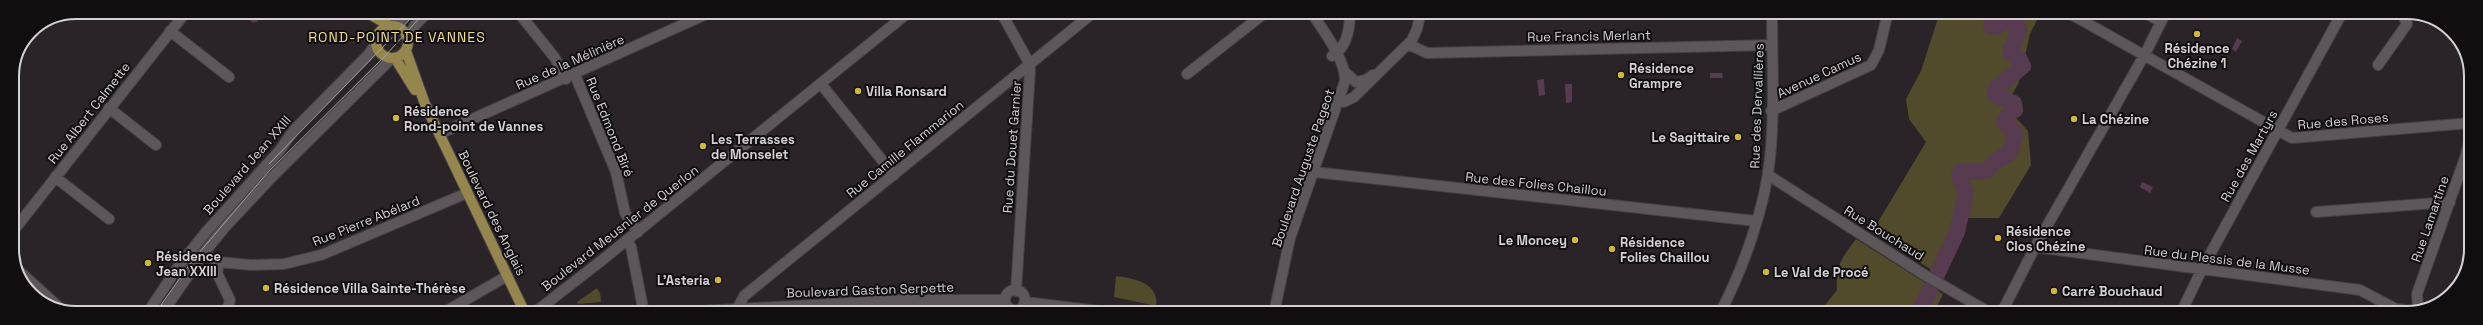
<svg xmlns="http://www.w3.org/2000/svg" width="2483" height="325" font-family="'Space Grotesk',sans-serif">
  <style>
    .green { fill: #514a2b }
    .water { fill: #573b50 }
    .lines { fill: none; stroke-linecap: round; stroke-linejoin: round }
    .river { stroke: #573b50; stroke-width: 16 }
    .street-casing { stroke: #444043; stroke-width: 12 }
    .secondary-casing { stroke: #444043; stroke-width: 12 }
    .primary-casing { stroke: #444043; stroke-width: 12 }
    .street { stroke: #5d575b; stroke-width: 10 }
    .secondary { stroke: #5d575b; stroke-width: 10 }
    .primary { stroke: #95864d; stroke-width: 10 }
    .tram { stroke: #a49fa2; stroke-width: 1 }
    .poi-dot { fill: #d1b736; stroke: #110e10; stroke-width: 1.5 }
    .labels { text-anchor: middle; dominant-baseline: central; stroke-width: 4; stroke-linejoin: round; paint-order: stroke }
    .street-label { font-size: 13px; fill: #d4d0d3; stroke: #110e10 }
    .poi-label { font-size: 13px; font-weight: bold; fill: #d4d0d3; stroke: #110e10; text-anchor: start }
    .neighbourhood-label { font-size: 14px; letter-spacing: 1px; fill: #eede8f; stroke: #110e10 }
    .rim { fill: none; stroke: #d4d0d3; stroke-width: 2 }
  </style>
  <rect width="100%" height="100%" fill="#2a2428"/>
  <path class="green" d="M1940 12H2041L2030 34 2019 82 2006 107 2028 131 2031 165 1999 218H1968L1938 274 1872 232 1926 142 1909 119 1906 99 1921 71Z
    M1856 239 1943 294 1934 313H1811L1812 310 1826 304 1837 290C1835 267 1842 257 1856 239Z
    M1116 276C1133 278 1160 283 1156 306L1114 297Z
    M597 288 600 293 601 302 578 304 577 302Z"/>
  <path class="water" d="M249.5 18a4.5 4.5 0 1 1 9 0a4.5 4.5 0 1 1-9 0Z
    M2237 38 2242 41 2236 52 2232 49Z
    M1710 73H1722L1723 78H1710Z
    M1544 79 1545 95 1539 96 1537 80Z
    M1565 84H1572V102L1566 103Z
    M2142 182 2153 187 2150 193 2140 187Z"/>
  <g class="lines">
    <path class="river" d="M1919 313 1957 232 1966 193 1959 175 1961 171 1979 172 1987 170 1997 160 2009 154 2016 134 2013 130 2004 123 2008 115 2015 110 2014 103 1995 95 1996 88 2023 66 2019 58 2010 53 2019 29 2015 23 2008 20 1996 27 1991 26 1993 16 1996 12"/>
    <defs>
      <path id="street" d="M518 12 555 58 566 79
        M1001 12 1028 61 1030 70 1016 291
        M2067 12 2292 138 2470 123
        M2144 12 2161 22
        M390 26 395 12
        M170 31 229 77
        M1408 44 1427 53 1772 45
        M1332 56C1347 48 1350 28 1350 12
        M2378 65 2407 24 2402 13
        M1346 73 1356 82 1366 80 1373 75
        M1187 74 1266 12
        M575 75 616 172 625 213 638 232
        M821 84 894 175
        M1340 101 1344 102 1354 97 1412 40 1417 29 1421 12
        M109 108 156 145
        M1771 111 1871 65 1879 50 1888 12
        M439 134 711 12
        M1314 172 1756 221
        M1768 175 1923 274 1987 311
        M55 177 109 219
        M2316 212 2450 202
        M14 230 186 12
        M627 240 631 247 644 313
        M2035 247 2360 290 2396 309 2412 311
        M203 254 219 262 251 265 284 264 321 255 467 193
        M219 262 217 273 230 300 228 307 222 313
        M18 270 62 310
        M2004 308 2035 247 2145 54 2166 12
        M737 309 744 296 1094 12
        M2418 309 2417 294 2466 155 2470 137
        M1017 310 1018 313
        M443 313 507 276
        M2181 313 2202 269 2342 13"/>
      <path id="secondary" d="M396 26 408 12
        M408 39 415 25 428 12
        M1005 300a10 10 0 1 1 20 0a10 10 0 1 1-20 0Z
        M1025 302 1115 313
        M148 312 178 267 206 232 280 150 293 131 369 54 376 43
        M163 312 203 254 226 226 271 178 392 58
        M534 313 601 261 909 12
        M664 313 902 300H1005
        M1274 313 1290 238 1345 81C1346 60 1323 30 1311 12
        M1720 313C1743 269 1765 208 1770 158 1775 110 1772 60 1772 12"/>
      <path id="primary" d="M366 12 390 26
        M376 42a16 16 0 1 1 32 0a16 16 0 1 1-32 0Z
        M406 51 425 104 525 313
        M395 58 415 90"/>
    </defs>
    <use href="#street" class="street-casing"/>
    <use href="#secondary" class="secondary-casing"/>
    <use href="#primary" class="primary-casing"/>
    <use href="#street" class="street"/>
    <use href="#secondary" class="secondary"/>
    <use href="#primary" class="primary"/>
    <path class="tram" d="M269 164 417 12
      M156 312 192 261 268 172 385 56 425 12"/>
  </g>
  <g class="poi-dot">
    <circle cx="2197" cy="34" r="4"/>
    <circle cx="1621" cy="75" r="4"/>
    <circle cx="858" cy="91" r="4"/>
    <circle cx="396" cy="118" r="4"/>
    <circle cx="2074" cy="119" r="4"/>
    <circle cx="1738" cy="137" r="4"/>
    <circle cx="703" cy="146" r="4"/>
    <circle cx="1998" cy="238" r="4"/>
    <circle cx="1575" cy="240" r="4"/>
    <circle cx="1612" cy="249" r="4"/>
    <circle cx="148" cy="263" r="4"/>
    <circle cx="1766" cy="272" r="4"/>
    <circle cx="718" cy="280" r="4"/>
    <circle cx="266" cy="288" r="4"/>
    <circle cx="2054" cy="291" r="4"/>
  </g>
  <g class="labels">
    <g class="street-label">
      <text transform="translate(1589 36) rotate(-1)">Rue Francis Merlant</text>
      <text transform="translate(570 62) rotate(-24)">Rue de la Mélinière</text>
      <text transform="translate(1819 75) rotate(-25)">Avenue Camus</text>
      <text transform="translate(1757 106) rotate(-88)">Rue des Dervallières</text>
      <text transform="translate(89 113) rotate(-52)">Rue Albert Calmette</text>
      <text transform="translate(2343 121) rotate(-5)">Rue des Roses</text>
      <text transform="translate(610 127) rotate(68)">Rue Edmond Biré</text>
      <text transform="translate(1012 147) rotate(-86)">Rue du Douet Garnier</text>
      <text transform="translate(905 149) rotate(-39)">Rue Camille Flammarion</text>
      <text transform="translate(2249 156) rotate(-61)">Rue des Martyrs</text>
      <text transform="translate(247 165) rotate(-49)">Boulevard Jean XXIII</text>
      <text transform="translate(1303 168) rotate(-71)">Boulevard Auguste Pageot</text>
      <text transform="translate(1536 184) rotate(6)">Rue des Folies Chaillou</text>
      <text transform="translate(492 213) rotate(64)">Boulevard des Anglais</text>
      <text transform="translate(2430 219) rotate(-71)">Rue Lamartine</text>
      <text transform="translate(366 221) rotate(-22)">Rue Pierre Abélard</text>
      <text transform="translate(620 228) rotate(-38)">Boulevard Meusnier de Querlon</text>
      <text transform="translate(1884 233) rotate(32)">Rue Bouchaud</text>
      <text transform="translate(2227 260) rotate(7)">Rue du Plessis de la Musse</text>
      <text transform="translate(870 290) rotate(-2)">Boulevard Gaston Serpette</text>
    </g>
    <g class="poi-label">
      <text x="2197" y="48" text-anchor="middle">Résidence<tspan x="2197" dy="15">Chézine 1</tspan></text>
      <text x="1629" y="68">Résidence<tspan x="1629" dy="15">Grampre</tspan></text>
      <text x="866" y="91">Villa Ronsard</text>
      <text x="404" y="111">Résidence<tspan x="404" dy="15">Rond-point de Vannes</tspan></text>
      <text x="2082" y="119">La Chézine</text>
      <text x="1730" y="137" text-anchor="end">Le Sagittaire</text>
      <text x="711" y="139">Les Terrasses<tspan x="711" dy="15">de Monselet</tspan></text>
      <text x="2006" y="231">Résidence<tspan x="2006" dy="15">Clos Chézine</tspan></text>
      <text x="1567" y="240" text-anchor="end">Le Moncey</text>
      <text x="1620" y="242">Résidence<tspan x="1620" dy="15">Folies Chaillou</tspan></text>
      <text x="156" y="256">Résidence<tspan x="156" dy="15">Jean XXIII</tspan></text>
      <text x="1774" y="272">Le Val de Procé</text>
      <text x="710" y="280" text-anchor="end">L'Asteria</text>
      <text x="274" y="288">Résidence Villa Sainte-Thérèse</text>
      <text x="2062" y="291">Carré Bouchaud</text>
    </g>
    <g class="neighbourhood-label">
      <text x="397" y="37">ROND-POINT DE VANNES</text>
    </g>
  </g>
  <path d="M0 0H2483V325H0ZM76 19H2407A57 57 0 0 1 2464 76V249A57 57 0 0 1 2407 306H76A57 57 0 0 1 19 249V76A57 57 0 0 1 76 19Z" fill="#110e10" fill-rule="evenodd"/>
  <path class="rim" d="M76 19H2407A57 57 0 0 1 2464 76V249A57 57 0 0 1 2407 306H76A57 57 0 0 1 19 249V76A57 57 0 0 1 76 19Z"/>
</svg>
